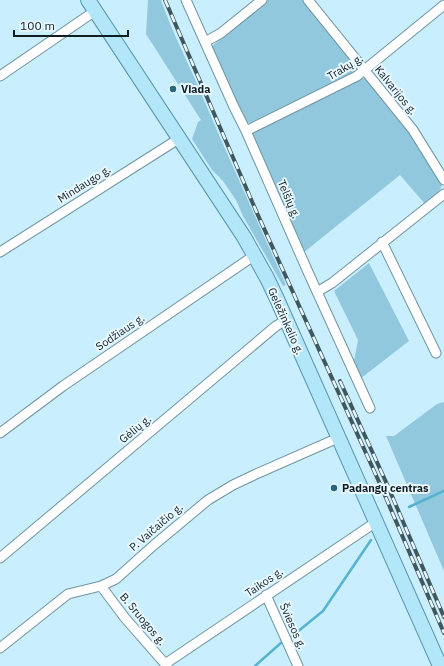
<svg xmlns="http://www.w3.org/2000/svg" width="444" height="666" font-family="'IBM Plex Sans',sans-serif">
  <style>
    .green { fill: #91c8de }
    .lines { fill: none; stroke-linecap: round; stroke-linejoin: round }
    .stream { stroke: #57b2d2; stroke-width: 2.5 }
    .minor-casing { stroke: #7094a1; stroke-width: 11 }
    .primary-casing { stroke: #5895ac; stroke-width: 16 }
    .minor { stroke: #fff; stroke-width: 9 }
    .primary { stroke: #b2e6f9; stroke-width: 14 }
    .rail-casing { stroke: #41575e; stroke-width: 4 }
    .rail { stroke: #e9f8fe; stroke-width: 2.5; stroke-dasharray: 8; stroke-linecap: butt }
    .poi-dot { fill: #27667c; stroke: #e9f8fe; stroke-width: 1.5 }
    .labels { text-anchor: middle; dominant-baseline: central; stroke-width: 4; stroke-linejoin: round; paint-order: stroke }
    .street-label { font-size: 11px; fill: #0f1e23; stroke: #e9f8fe }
    .poi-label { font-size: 11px; font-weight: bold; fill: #0f1e23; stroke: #e9f8fe; text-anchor: start }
  </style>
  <rect width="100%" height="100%" fill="#c9effe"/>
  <path class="green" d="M148 0H161C171 29 185 56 197 84 226 152 256 218 286 285L283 286 243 216 236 200 223 181 212 170 192 139 198 122 201 120 146 34Z
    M267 0H304L357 67 358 70 355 73 255 123C250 123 247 123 244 119L211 47Z
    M363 78 368 80 409 130 442 183C441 193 433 198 425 204L400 175 303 253 252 134 254 131 359 79Z
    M369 263 409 341 360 379 354 361 358 340 334 291Z
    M444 402V571L386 436H394L437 404Z"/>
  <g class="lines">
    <path class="stream" d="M409 507 444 491
      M291 637 323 611 371 540
      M255 666 282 642"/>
    <defs>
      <path id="minor" d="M186 0 234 107 246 131 308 272 370 408
        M308 0 413 130 444 180
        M205 42 221 33 262 0
        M0 76 95 11
        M246 131 357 76 444 5
        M382 242 436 353
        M0 252 180 138
        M317 292 332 283 444 194
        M0 433 63 386 255 255
        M0 558 276 326 286 320
        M101 586 125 618 167 666
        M266 595 298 666
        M0 648 68 594 101 586 116 579 154 545 208 500 233 485 254 475 338 438
        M165 664 376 522"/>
      <path id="primary" d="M88 0 244 237 267 278 277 299 440 666"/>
    </defs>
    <use href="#minor" class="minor-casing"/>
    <use href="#primary" class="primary-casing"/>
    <use href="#minor" class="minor"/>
    <use href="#primary" class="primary"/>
    <defs>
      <path id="rail" d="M165 0 257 213 380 484 444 633
        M340 381 386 482 444 617"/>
    </defs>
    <use href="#rail" class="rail-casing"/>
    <use href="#rail" class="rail"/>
  </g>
  <g class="poi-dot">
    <circle cx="173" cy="89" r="4"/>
    <circle cx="334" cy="488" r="4"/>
  </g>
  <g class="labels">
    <g class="street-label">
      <text transform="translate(345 67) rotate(-31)">Trakų g.</text>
      <text transform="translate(396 90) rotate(51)">Kalvarijos g.</text>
      <text transform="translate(84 184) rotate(-32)">Mindaugo g.</text>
      <text transform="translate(289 199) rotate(67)">Telšių g.</text>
      <text transform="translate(286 321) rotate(66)">Geležinkelio g.</text>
      <text transform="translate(120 332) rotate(-34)">Sodžiaus g.</text>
      <text transform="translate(135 429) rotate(-39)">Gėlių g.</text>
      <text transform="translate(156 527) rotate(-41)">P. Vaičaičio g.</text>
      <text transform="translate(264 582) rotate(-34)">Taikos g.</text>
      <text transform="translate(143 619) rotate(50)">B. Sruogos g.</text>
      <text transform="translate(293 626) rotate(66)">Šviesos g.</text>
    </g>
    <g class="poi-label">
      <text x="181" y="89">Viada</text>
      <text x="342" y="488">Padangų centras</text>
    </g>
  </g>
  <path d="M14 30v6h114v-6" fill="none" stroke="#0f1e23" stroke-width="2"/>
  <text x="20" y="30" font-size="12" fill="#0f1e23" stroke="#e9f8fe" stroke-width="3" paint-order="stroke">100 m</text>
</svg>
